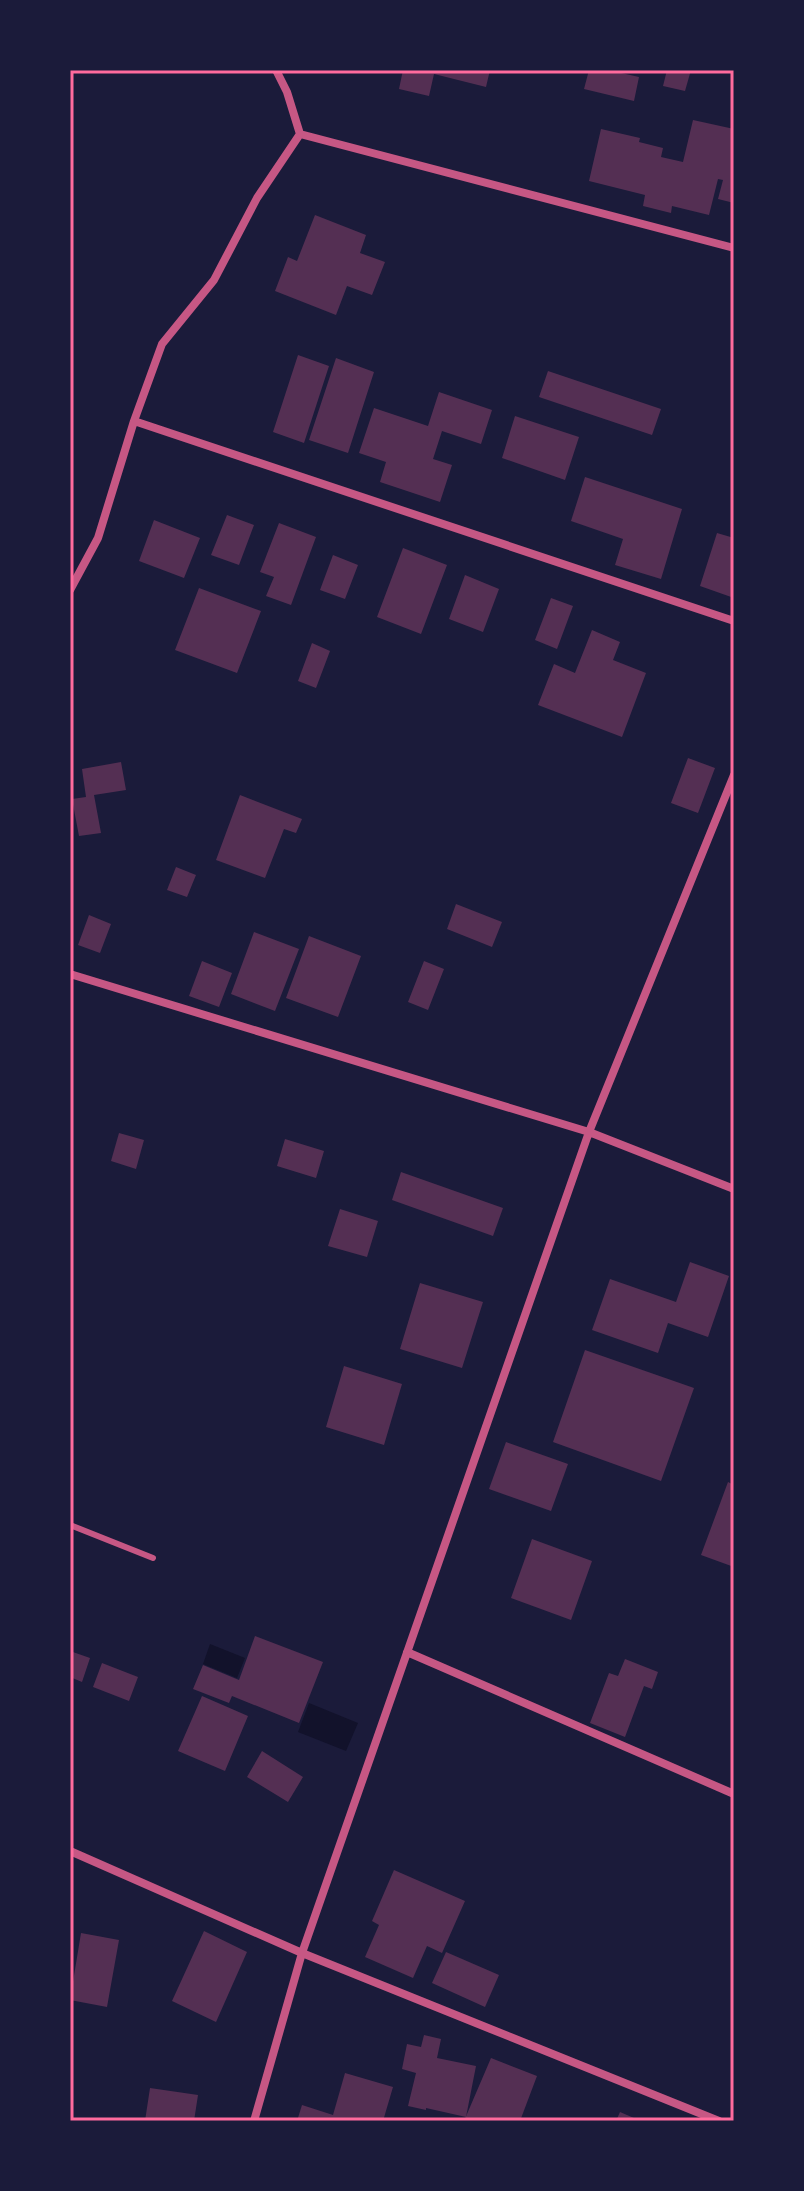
<svg xmlns="http://www.w3.org/2000/svg" width="804" height="2191" font-family="'Alegreya Sans',sans-serif">
  <style>
    .water { fill: #12122b }
    .building { fill: #542f53 }
    .lines { fill: none; stroke-linecap: round; stroke-linejoin: round }
    .service { stroke: #c65784; stroke-width: 6 }
    .minor { stroke: #c65784; stroke-width: 8 }
    .neatline { fill: none; stroke: #ff6b9d; stroke-width: 3 }
  </style>
  <rect width="100%" height="100%" fill="#1b1b3a"/>
  <path class="water" d="M210 1644 245 1658 237 1678 203 1664Z
    M309 1703 358 1723 346 1751 298 1732Z"/>
  <path class="building" d="M403 70H490L486 87 434 74 429 96 399 89Z
    M589 70H608L639 77 634 101 584 89Z
    M667 70H691L685 91 663 86Z
    M693 120 734 129 732 143 734 144V203L718 199 723 180 718 179 709 215 672 206 671 213 643 206 645 195 589 181 601 129 640 138 639 142 663 148 661 157 683 162Z
    M315 215 366 235 360 253 385 262 372 295 347 286 336 315 275 291 288 257 297 261Z
    M298 355 329 366 304 443 273 432Z
    M336 358 374 372 348 453 309 440Z
    M548 371 661 409 652 435 539 397Z
    M439 392 492 410 481 444 442 431 433 459 452 465 440 502 380 482 386 462 359 453 374 408 428 426Z
    M515 416 579 437 565 480 502 458Z
    M585 477 682 509 661 579 615 565 623 539 571 521Z
    M227 515 254 525 239 565 211 555Z
    M154 520 200 538 184 578 139 561Z
    M279 523 316 537 291 605 266 596 274 577 260 572Z
    M717 533 734 538V598L700 586Z
    M403 548 447 565 421 634 377 617Z
    M333 555 358 565 345 599 320 590Z
    M465 575 499 589 483 632 449 619Z
    M199 588 261 611 237 673 175 650Z
    M551 598 573 606 557 649 535 640Z
    M592 630 620 642 613 660 646 673 622 737 538 705 554 664 575 673Z
    M312 643 330 651 316 688 298 681Z
    M688 758 715 768 698 813 671 803Z
    M121 762 126 790 94 795 101 833 79 836 72 799 86 797 82 769Z
    M240 795 302 819 296 833 284 829 265 878 216 860Z
    M176 867 196 875 187 897 167 890Z
    M456 904 502 922 492 947 447 929Z
    M89 915 111 924 100 953 78 945Z
    M254 932 299 949 275 1011 231 994Z
    M309 936 361 956 338 1017 286 998Z
    M202 961 232 973 219 1007 189 996Z
    M424 961 444 969 428 1010 408 1002Z
    M119 1133 144 1140 136 1169 111 1161Z
    M285 1139 324 1151 316 1178 277 1166Z
    M401 1172 503 1208 493 1236 392 1200Z
    M340 1209 378 1221 367 1257 328 1246Z
    M690 1262 729 1276 708 1337 668 1323 658 1353 592 1330 610 1279 676 1302Z
    M420 1283 483 1302 462 1368 400 1349Z
    M585 1350 694 1388 661 1481 553 1442Z
    M344 1366 402 1384 384 1445 326 1427Z
    M506 1442 568 1464 551 1511 489 1489Z
    M728 1482 734 1485V1567L701 1555Z
    M532 1539 592 1561 571 1620 511 1598Z
    M255 1636 323 1662 299 1723 232 1696 229 1703 193 1689 203 1665 239 1680Z
    M70 1651 90 1658 82 1682 70 1677Z
    M625 1659 658 1672 652 1689 644 1686 625 1737 590 1723 609 1673 618 1676Z
    M102 1663 138 1677 129 1701 93 1687Z
    M202 1696 248 1716 225 1771 178 1751Z
    M262 1751 303 1777 288 1802 247 1777Z
    M394 1870 465 1901 442 1953 427 1946 413 1978 365 1957 379 1925 372 1921Z
    M204 1931 247 1952 216 2022 172 2001Z
    M81 1933 119 1940 107 2007 70 2000Z
    M446 1952 499 1975 485 2007 432 1983Z
    M424 2035 441 2039 437 2058 476 2066 466 2117 426 2108V2110L408 2106 416 2073 402 2069 407 2044 421 2047Z
    M491 2058 537 2076 520 2121H464Z
    M345 2073 393 2087 383 2121H297L302 2105 333 2115Z
    M150 2088 198 2095 194 2121H145Z
    M620 2112 641 2121H616Z"/>
  <g class="lines">
    <path class="service" d="M70 1525 153 1558"/>
    <path class="minor" d="M300 134 734 248
      M134 421 734 621
      M70 590 98 538 134 421 162 344 214 280 257 198 300 134 287 92 276 70
      M70 974 589 1132 734 1189
      M407 1652 734 1794
      M70 1851 302 1953 719 2121
      M254 2121 302 1953 589 1132 734 775"/>
  </g>
  <rect width="804" height="2191" fill="none" stroke="#1b1b3a" stroke-width="144"/>
  <rect x="72" y="72" width="660" height="2047" class="neatline"/>
</svg>
